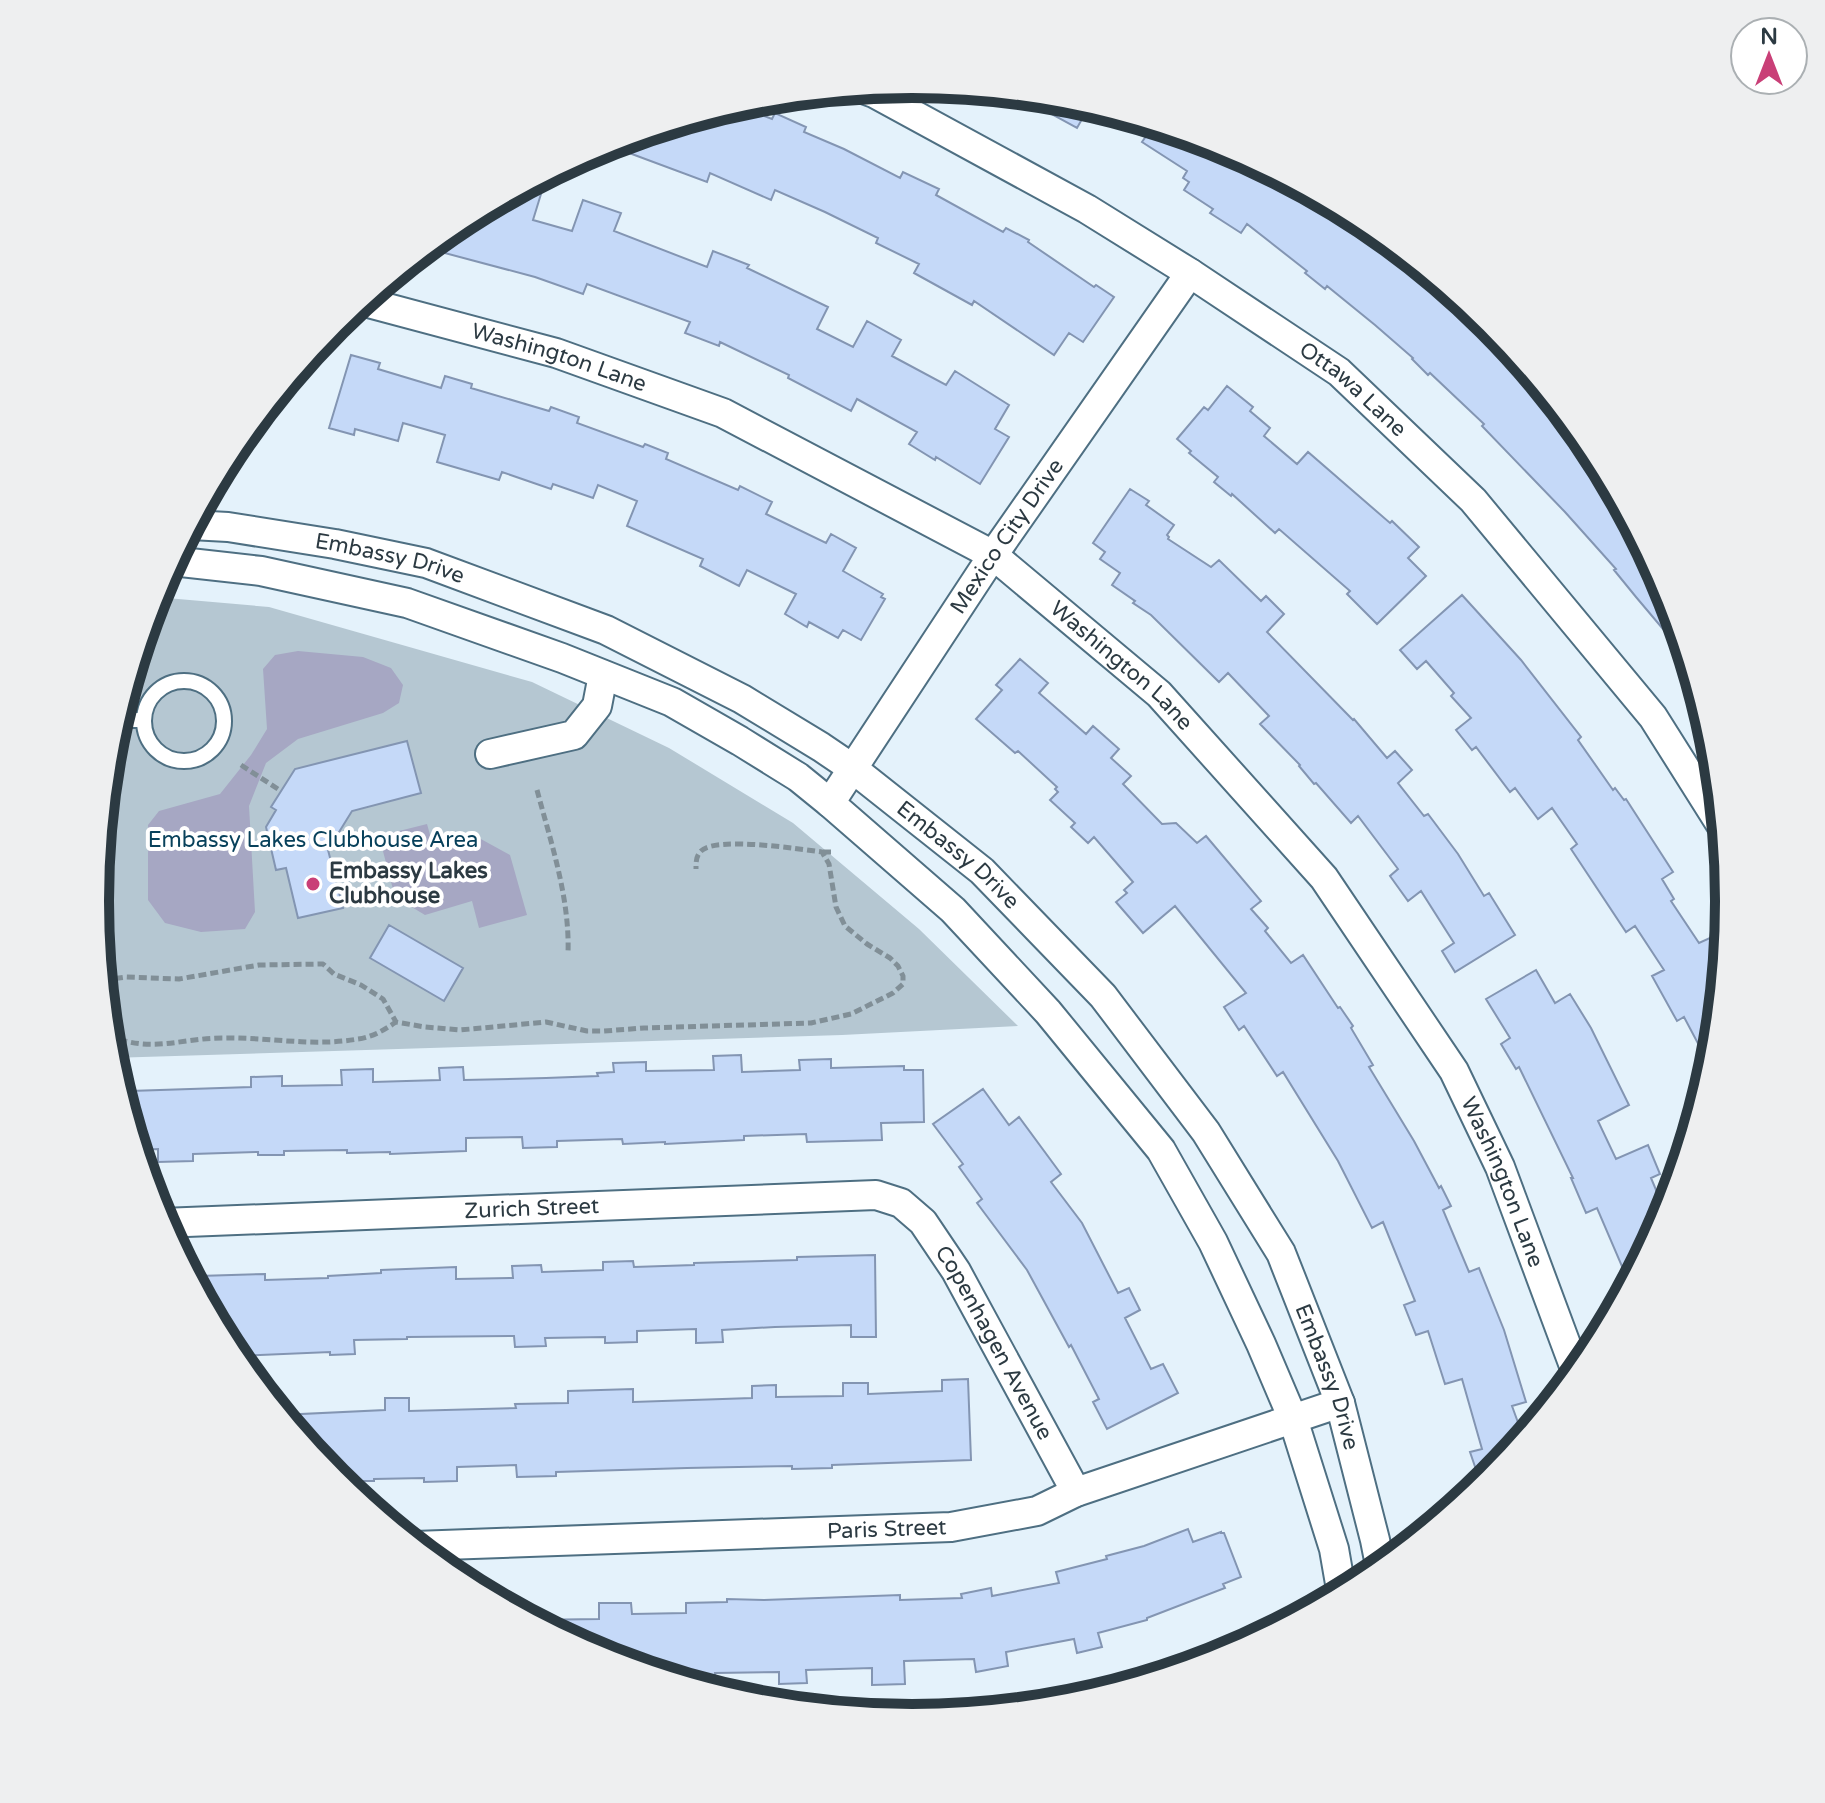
<svg xmlns="http://www.w3.org/2000/svg" width="1825" height="1803" font-family="'Varela Round',sans-serif">
  <style>
    .green { fill: #b5c7d2 }
    .water { fill: #a6a7c3 }
    .building { fill: #c5d9f8; stroke: #8395b2; stroke-width: 2 }
    .lines { fill: none; stroke-linecap: round; stroke-linejoin: round }
    .lane-casing { stroke: #4e6f82; stroke-width: 18 }
    .street-casing { stroke: #4e6f82; stroke-width: 32 }
    .path { stroke: #818f97; stroke-width: 5; stroke-dasharray: 8 4; stroke-linecap: butt }
    .lane { stroke: #fff; stroke-width: 14 }
    .street { stroke: #fff; stroke-width: 28 }
    .poi-dot { fill: #c93f77; stroke: #fff; stroke-width: 3 }
    .labels { text-anchor: middle; dominant-baseline: central; stroke-width: 8; stroke-linejoin: round; paint-order: stroke }
    .street-label { font-size: 22px; fill: #2c3a42; stroke: #fff }
    .park-label { font-size: 22px; fill: #08415b; stroke: #fff }
    .poi-label { font-size: 22px; font-weight: bold; fill: #2c3a42; stroke: #fff; text-anchor: start }
    .rim { fill: none; stroke: #2c3a42; stroke-width: 10 }
  </style>
  <rect width="100%" height="100%" fill="#e4f2fb"/>
  <path class="green" d="M155 597 269 607 532 682 669 748 793 823 919 929 1018 1026 842 1035 110 1058 95 901 111 742Z
    M1053 1705 912 1719 849 1713Z"/>
  <path class="water" d="M298 651 363 657 391 668 403 685 399 703 383 713 298 739 266 763 249 806 255 912 245 929 201 932 165 923 148 900V825L159 811 220 794 251 755 267 729 263 669 275 655Z
    M427 824 434 849 479 838 510 855 527 915 479 928 472 901 425 915 395 897 379 836Z"/>
  <path class="building" d="M1015 94 1072 100 1090 105 1077 128Z
    M736 105 772 119 775 113 806 127 804 132 844 149 900 178 903 172 939 189 936 195 1003 232 1006 228 1029 240 1028 242 1094 287 1096 285 1114 297 1083 342 1069 333 1054 355 974 301 972 305 914 273 919 264 876 243 878 238 825 212 775 190 771 200 710 173 707 182 605 144Z
    M1154 125 1226 146 1367 222 1491 324 1592 448 1668 589 1690 661 1636 597 1614 570 1616 569 1565 512 1482 426 1484 424 1430 373 1428 375 1412 359 1413 358 1375 325 1327 286 1325 289 1305 273 1307 271 1247 224 1241 233 1210 213 1213 209 1184 190 1189 182 1183 178 1187 171 1142 142Z
    M521 188 541 194 533 220 572 231 583 200 621 213 614 231 707 267 713 251 749 265 747 268 828 307 817 329 853 347 867 321 901 340 892 356 946 385 955 371 1009 405 995 429 1009 437 980 484 936 457 935 460 909 444 917 432 857 399 851 411 788 378 789 375 720 342 719 346 685 333 690 322 587 284 583 294 535 277 426 248 459 222Z
    M351 355 380 363 378 369 441 388 445 376 472 384 471 388 549 411 551 407 579 417 577 423 643 447 645 444 668 453 666 459 738 490 740 486 772 502 766 514 826 543 831 534 856 548 843 571 883 594 881 597 885 599 861 640 843 630 838 638 809 622 807 627 785 614 796 594 747 570 739 586 700 566 703 559 627 526 637 501 598 485 593 498 553 484 551 489 502 472 499 480 437 462 445 435 403 423 398 441 355 429 354 435 329 428Z
    M1227 386 1253 407 1250 411 1270 428 1264 436 1297 464 1308 452 1390 523 1392 521 1419 547 1408 558 1426 576 1377 624 1347 594 1350 591 1279 529 1275 533 1232 494 1231 496 1214 482 1218 477 1189 453 1191 451 1177 439 1204 407 1208 410Z
    M1130 489 1149 501 1146 505 1174 525 1167 535 1169 537 1168 539 1211 567 1219 560 1261 601 1266 596 1284 614 1267 632 1353 720 1354 719 1387 758 1395 751 1412 770 1398 783 1424 816 1428 814 1458 854 1484 896 1489 893 1515 935 1455 972 1442 951 1454 943 1421 891 1408 901 1390 876 1398 869 1358 816 1351 823 1316 783 1314 784 1299 766 1300 765 1260 724 1269 716 1228 673 1219 682 1151 615 1133 603 1135 601 1112 585 1120 573 1100 559 1105 552 1093 543Z
    M1462 595 1521 660 1581 737 1578 740 1613 790 1615 788 1624 800 1626 799 1673 872 1662 879 1674 899 1671 901 1699 943 1712 937 1724 960V967L1715 972 1722 985 1714 1061 1712 1070 1684 1017 1677 1021 1652 976 1664 970 1635 926 1626 932 1571 849 1577 844 1552 808 1538 819 1515 788 1510 792 1476 747 1472 750 1456 730 1471 718 1451 696 1454 693 1426 661 1417 669 1400 650Z
    M1020 659 1048 683 1039 693 1086 734 1093 726 1119 749 1111 758 1131 776 1123 784 1162 824 1176 823 1197 843 1206 836 1261 901 1251 909 1268 928 1265 931 1291 963 1303 955 1338 1008 1340 1007 1353 1026 1351 1028 1373 1065 1369 1067 1414 1141 1439 1188 1441 1186 1451 1206 1443 1210 1469 1272 1479 1268 1504 1330 1526 1402 1512 1406 1524 1439 1490 1480 1482 1487 1470 1452 1482 1449 1462 1379 1445 1384 1428 1331 1416 1335 1404 1305 1415 1301 1383 1222 1372 1228 1338 1161 1283 1072 1277 1076 1244 1026 1239 1030 1224 1007 1246 993 1175 906 1143 933 1116 902 1127 893 1124 890 1133 882 1094 837 1088 843 1071 827 1075 823 1050 800 1058 792 1055 789 1057 787 1018 751 1015 753 976 719 1002 690 996 685Z
    M407 741 421 793 352 811 328 850 343 908 298 918 286 868 276 870 266 827 276 810 271 807 295 769Z
    M389 925 463 968 444 1001 370 958Z
    M1536 970 1555 1003 1570 994 1591 1028 1629 1105 1598 1121 1616 1159 1648 1145 1660 1174 1651 1178 1667 1216 1630 1285 1597 1208 1586 1213 1571 1178H1573L1519 1067 1516 1069 1501 1044 1510 1038 1486 999Z
    M741 1055 742 1072 800 1070 799 1060 831 1059V1068L904 1066V1070H923L924 1122 881 1123 882 1140 807 1142 806 1134 744 1136V1140L665 1144V1142L623 1144 622 1139 557 1141V1147L523 1148 522 1137 466 1138V1151L390 1154V1152L347 1153V1150L284 1151V1155H258V1152L193 1154V1161L158 1162V1149L138 1150 122 1098H130V1091L251 1087V1077L282 1076V1086L342 1085 341 1070 373 1069V1082L440 1080 439 1068 463 1067 464 1080 546 1078 598 1076 597 1073 614 1072 613 1063 646 1062V1071L714 1070 713 1056Z
    M983 1089 1009 1125 1019 1117 1061 1174 1051 1182 1082 1223 1118 1293 1129 1288 1140 1310 1125 1318 1151 1369 1163 1364 1178 1393 1107 1429 1093 1402 1099 1399 1071 1345 1069 1347 1027 1270 977 1203 982 1199 959 1167 963 1164 933 1124Z
    M875 1255 876 1337H851V1325L775 1327 722 1330 723 1342 696 1343V1329L637 1331V1342L605 1343V1337L545 1338 546 1346 515 1347 514 1336 407 1337V1339L354 1340 355 1354 330 1355V1352L233 1356 191 1278H199V1276L265 1274V1280L328 1278V1276L381 1273V1270L456 1267V1279L513 1278 512 1266 541 1265 542 1272 603 1270V1262L633 1261 634 1267 694 1265V1263L797 1260V1257Z
    M968 1379 971 1460 832 1465V1468L792 1469V1466L687 1468 556 1472V1476L517 1477 516 1465 457 1467V1481L424 1482V1478L374 1479V1481H359V1484H340L334 1479 281 1415 385 1410V1398H409V1411L516 1408 515 1404 568 1403V1391L633 1389V1402L752 1398V1386L776 1385V1397L843 1396V1383H868V1394L942 1391V1380Z
    M1188 1529 1193 1542 1221 1532V1533H1224L1241 1577 1223 1584 1225 1588 1147 1618V1620L1098 1633 1102 1647 1077 1653 1074 1639 1006 1652 1008 1666 976 1672 974 1659 904 1661 905 1684 872 1685V1668L806 1670 807 1683 779 1684V1672L715 1673 716 1684 692 1685 689 1684 688 1672H650L599 1657 531 1620 599 1619V1603H631L632 1614 686 1613V1603L727 1602V1599L764 1600 900 1595V1600L962 1598 961 1594 991 1588 992 1596 1059 1583 1056 1572 1107 1559 1106 1556 1144 1546Z"/>
  <g class="lines">
    <defs>
      <path id="lane" d="M144 721a40 40 0 1 1 80 0a40 40 0 1 1-80 0Z
        M117 720H144"/>
      <g id="street">
        <path id="s1" d="M863 89 874 93 1087 209 1190 273 1339 372 1473 500 1653 717 1723 828"/>
        <path id="s2" d="M361 301 556 353 723 413 993 555 1159 694 1324 878 1454 1071 1500 1167 1577 1374"/>
        <path id="s3" d="M191 525 228 527 335 544 426 563 606 630 742 699 821 747 852 768 982 871 1103 996 1206 1132 1281 1253 1340 1403 1375 1540 1381 1570"/>
        <path d="M172 561 261 571 407 603 562 658 672 702 740 741 798 777 830 803 953 910 1048 1012 1161 1150 1213 1242 1261 1344 1293 1419 1334 1549 1342 1595"/>
        <path d="M490 754 574 735 597 706 603 675"/>
        <path id="s4" d="M830 803 993 555 1190 273"/>
        <path id="s5" d="M162 1223 876 1195 901 1203 923 1222 956 1271 1076 1492"/>
        <path id="s6" d="M415 1546 951 1527 1037 1511 1076 1492 1340 1403"/>
      </g>
    </defs>
    <use href="#lane" class="lane-casing"/>
    <use href="#street" class="street-casing"/>
    <path class="path" d="M241 765 281 791
      M108 770 124 769
      M537 790C551 843 570 898 568 954
      M823 852H835
      M103 980 126 977 179 979 259 965 323 964 334 974 361 985 383 999 396 1022 425 1027 460 1030 546 1022 587 1031H604L644 1028 811 1023 851 1014 893 993 903 984V976L898 966 890 958 867 944 845 926 836 907 829 864 822 852C799 849 716 836 701 851 696 856 696 862 696 869
      M108 1035C151 1054 180 1038 223 1038 267 1037 313 1047 358 1039 373 1037 384 1030 396 1022
      M109 1047 117 1046 124 1041"/>
    <use href="#lane" class="lane"/>
    <use href="#street" class="street"/>
  </g>
  <circle class="poi-dot" cx="313" cy="884" r="8"/>
  <g class="labels">
    <g class="street-label">
      <text stroke="none"><textPath href="#s2" startOffset="206">Washington Lane</textPath></text>
      <text stroke="none"><textPath href="#s1" startOffset="576">Ottawa Lane</textPath></text>
      <text stroke="none"><textPath href="#s4" startOffset="320">Mexico City Drive</textPath></text>
      <text stroke="none"><textPath href="#s3" startOffset="202">Embassy Drive</textPath></text>
      <text stroke="none"><textPath href="#s2" startOffset="854">Washington Lane</textPath></text>
      <text stroke="none"><textPath href="#s3" startOffset="850">Embassy Drive</textPath></text>
      <text stroke="none"><textPath href="#s2" startOffset="1502">Washington Lane</textPath></text>
      <text stroke="none"><textPath href="#s5" startOffset="370">Zurich Street</textPath></text>
      <text stroke="none"><textPath href="#s5" startOffset="910">Copenhagen Avenue</textPath></text>
      <text stroke="none"><textPath href="#s3" startOffset="1498">Embassy Drive</textPath></text>
      <text stroke="none"><textPath href="#s6" startOffset="472">Paris Street</textPath></text>
    </g>
    <g class="park-label">
      <text x="313" y="840">Embassy Lakes Clubhouse Area</text>
    </g>
    <g class="poi-label">
      <text x="329" y="871">Embassy Lakes<tspan x="329" dy="25">Clubhouse</tspan></text>
    </g>
  </g>
  <path d="M0 0H1825V1803H0ZM109 901a803 803 0 1 1 1606 0a803 803 0 1 1-1606 0Z" fill="#eeeff0" fill-rule="evenodd"/>
  <path class="rim" d="M109 901a803 803 0 1 1 1606 0a803 803 0 1 1-1606 0Z"/>
  <g transform="translate(1769 56)"><circle r="38" fill="#ffffff" stroke="#abb0b3" stroke-width="2"/>
  <path d="M0-6L14 30L0 20L-14 30Z" fill="#c93f77"/>
  <text y="-12" font-size="22" font-weight="bold" text-anchor="middle" fill="#2c3a42">N</text>
  </g>
</svg>
